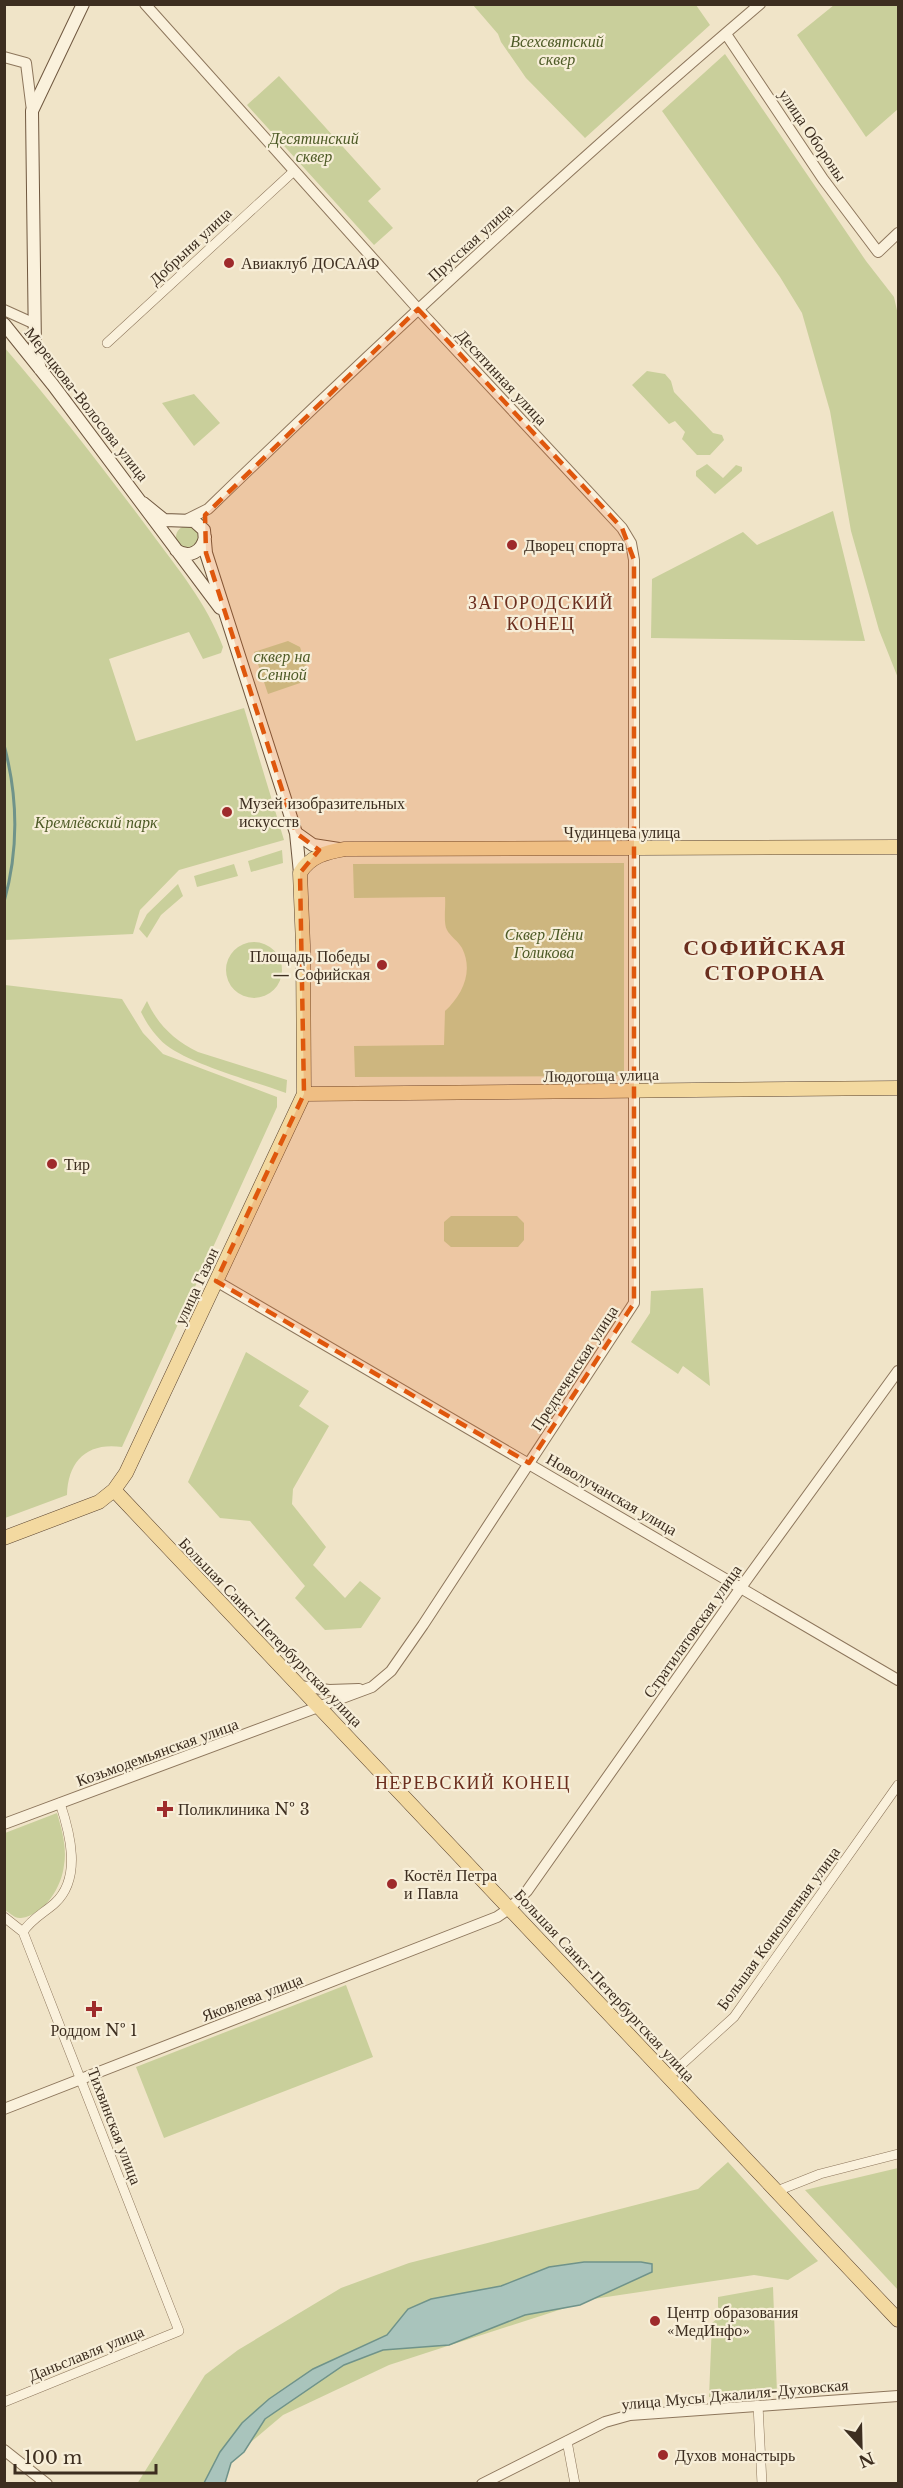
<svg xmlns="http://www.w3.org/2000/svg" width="903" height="2488" font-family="'Libre Baskerville',serif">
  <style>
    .green { fill: #c9cf9b }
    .water { fill: #a9c4bc; stroke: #6f938a; stroke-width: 1.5 }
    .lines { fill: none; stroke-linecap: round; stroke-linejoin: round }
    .stream { stroke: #6f938a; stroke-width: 3 }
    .minor-casing { stroke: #8d765c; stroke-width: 10 }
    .tertiary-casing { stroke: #8d765c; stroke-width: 12 }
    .secondary-casing { stroke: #6f573f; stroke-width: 14 }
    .primary-casing { stroke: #5b4430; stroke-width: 15 }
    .minor { stroke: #faf1dc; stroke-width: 9 }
    .tertiary { stroke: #faf1dc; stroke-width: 10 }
    .secondary { stroke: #faf1dc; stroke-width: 12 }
    .primary { stroke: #f3d9a0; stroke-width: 14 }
    .marked { fill: #df570d; fill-opacity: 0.2; stroke: #df570d; stroke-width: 4.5; stroke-dasharray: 12 8; stroke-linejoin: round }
    .poi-dot { fill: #9e2a2b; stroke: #f7eed8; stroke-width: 2 }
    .labels { text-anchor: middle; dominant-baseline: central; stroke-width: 4.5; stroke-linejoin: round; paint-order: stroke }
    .park-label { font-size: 16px; font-style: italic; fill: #4d5a26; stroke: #f7eed8 }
    .street-label { font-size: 16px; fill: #3d2e20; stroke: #f7eed8 }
    .poi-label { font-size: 16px; fill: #3d2e20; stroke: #f7eed8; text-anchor: start }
    .neighbourhood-label { font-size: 18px; letter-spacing: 1.5px; fill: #6b2e1e; stroke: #f7eed8 }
    .district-label { font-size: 22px; font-weight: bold; letter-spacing: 1.5px; fill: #6b2e1e; stroke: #f7eed8 }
  </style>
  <rect width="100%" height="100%" fill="#f0e4c8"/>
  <path class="green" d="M473 5H696L710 25 585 138 526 78 501 42 498 34Z
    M834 5H898V109L866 137 797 35Z
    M725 54 866 261 894 297 898 315V678L879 630 851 531 830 411 802 313 780 277 662 111Z
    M279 76 381 189 368 201 393 228 374 245 247 105Z
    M4 347C55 406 103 468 150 531 177 568 207 603 223 647L221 653 203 659 189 632 109 659 136 741 244 708 284 840 179 870 140 910 133 934 5 940Z
    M647 371 665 374 671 381 674 392 713 433 722 435 724 440 710 455H697L682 439 685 432 675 421 669 424 632 385Z
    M194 394 220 423 194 446 162 403Z
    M707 464 723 478 736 465 742 467V471L715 494 696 476V471Z
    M833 511 865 641 651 638 652 579 743 532 757 545Z
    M176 537a11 11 0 1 1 22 0a11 11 0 1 1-22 0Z
    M288 641 300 647 308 671 300 683 268 694 254 652Z
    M282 850 283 863 251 872 248 861Z
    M624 863V1076L355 1077 354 1046 444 1045 445 1011C462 995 474 972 462 948 458 941 450 936 447 930 443 923 446 906 445 897L354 898 353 864Z
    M234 864 238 876 197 887 194 876Z
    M178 884 183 896 161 915 147 938 139 929 147 914Z
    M226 970a28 28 0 1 1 56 0a28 28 0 1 1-56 0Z
    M5 985 122 999 143 1033 163 1054 277 1097V1107L122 1447C87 1442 68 1461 67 1495L5 1518Z
    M147 1001C158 1025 174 1040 198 1052L287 1080 286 1093C253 1081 192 1065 166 1045 155 1036 147 1024 141 1012Z
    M451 1216H517L524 1223V1240L518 1247H451L444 1241V1222Z
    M703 1288 709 1374 710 1386 683 1366 678 1374 631 1342 650 1313 651 1291Z
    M246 1352 309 1391 299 1406 329 1426 293 1489 292 1504 326 1547 313 1565 345 1598 360 1581 381 1598 361 1628 325 1630 295 1598 305 1586 250 1521 220 1518 188 1482Z
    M57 1813C62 1830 67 1848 64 1865 62 1886 45 1915 21 1918 15 1919 10 1913 5 1910V1833Z
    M346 1985 373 2057 164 2138 136 2067Z
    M728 2162 818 2261 788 2280 754 2275 593 2299 389 2365 283 2415 226 2463 213 2483 137 2484 205 2375 238 2350 341 2288 409 2263 698 2189Z
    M898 2168V2290L805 2190Z
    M773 2287 777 2393 709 2397 712 2323 718 2318V2297Z"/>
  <path class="water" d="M584 2262H641L652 2264V2272L580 2305 525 2315 449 2345 383 2350 344 2365 265 2419 244 2452 231 2463 225 2483H204L220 2452 242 2423 269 2399 313 2369 387 2335 408 2309 431 2299 501 2286 549 2267Z"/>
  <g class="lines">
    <path class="stream" d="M4 745C18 797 19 849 4 902"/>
    <defs>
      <path id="minor" d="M107 343 294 171
        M4 1917 23 1932 179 2331 4 2402
        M23 1932C31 1919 44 1913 55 1903 82 1878 70 1833 60 1803
        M669 2076 734 2017 898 1785
        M777 2191 820 2174 898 2154
        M758 2405 762 2484
        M567 2441 575 2484"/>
      <path id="tertiary" d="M726 34 823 179 878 252 898 233
        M4 57 26 63 32 111
        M4 310 35 324
        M188 519 208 509C387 336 570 166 760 4
        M216 1281 898 1680
        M300 1686 329 1690 359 1689
        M4 1824 372 1687 391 1671 423 1625 634 1303V560L631 543 622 528 418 309 145 4
        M4 2109 497 1917 509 1909 527 1891 747 1579 898 1371
        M4 2450 47 2484
        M482 2484 605 2422 630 2415 898 2396"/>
      <path id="secondary" d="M4 324 53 385 220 608
        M40 369 35 349 32 111 83 4
        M143 503 164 520 194 521 204 530 206 553 296 833 300 873
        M176 550C189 559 202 552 205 537
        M296 833 313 845 339 849"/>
      <path id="primary" d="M304 1094 898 1088
        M114 1490 898 2320
        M4 1538 99 1502 114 1490 126 1473 304 1094 303 945 300 873C310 856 327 852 345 849L898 847"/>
    </defs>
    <use href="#minor" class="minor-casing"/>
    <use href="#tertiary" class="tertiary-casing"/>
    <use href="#secondary" class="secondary-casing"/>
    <use href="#primary" class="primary-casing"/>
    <use href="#minor" class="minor"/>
    <use href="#tertiary" class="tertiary"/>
    <use href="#secondary" class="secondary"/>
    <use href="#primary" class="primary"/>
  </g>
  <path class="marked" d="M418 309 622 528 634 560V1303L529 1463 216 1281 304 1094 300 873 319 850 296 833 206 553 205 515Z"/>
  <g class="poi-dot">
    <circle cx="229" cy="263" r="6"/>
    <circle cx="512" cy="545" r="6"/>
    <circle cx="227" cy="812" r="6"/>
    <circle cx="382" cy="965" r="6"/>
    <circle cx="52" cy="1164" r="6"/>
    <path d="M162 1800h6v6h6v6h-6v6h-6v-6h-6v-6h6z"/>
    <circle cx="392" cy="1884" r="6"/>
    <path d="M91 2000h6v6h6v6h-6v6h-6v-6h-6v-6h6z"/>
    <circle cx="655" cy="2321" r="6"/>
    <circle cx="663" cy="2455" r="6"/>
  </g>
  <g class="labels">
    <g class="park-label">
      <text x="557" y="41">Всехсвятский<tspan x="557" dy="18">сквер</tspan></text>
      <text x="314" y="138">Десятинский<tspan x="314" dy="18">сквер</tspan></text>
      <text x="282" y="656">сквер на<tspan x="282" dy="18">Сенной</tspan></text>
      <text x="96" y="822">Кремлёвский парк</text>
      <text x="544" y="934">Сквер Лёни<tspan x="544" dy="18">Голикова</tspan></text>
    </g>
    <g class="street-label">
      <text transform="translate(813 135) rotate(56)">улица Обороны</text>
      <text transform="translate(470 242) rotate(-42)">Прусская улица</text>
      <text transform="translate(190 246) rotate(-43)">Добрыня улица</text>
      <text transform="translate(502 377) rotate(47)">Десятинная улица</text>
      <text transform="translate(87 404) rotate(52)">Мерецкова-Волосова улица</text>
      <text x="622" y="832">Чудинцева улица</text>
      <text transform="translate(601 1075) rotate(-1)">Людогоща улица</text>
      <text transform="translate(196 1286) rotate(-65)">улица Газон</text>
      <text transform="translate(574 1368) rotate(-57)">Предтеченская улица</text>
      <text transform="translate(612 1494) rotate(30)">Новолучанская улица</text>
      <text transform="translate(692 1631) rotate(-55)">Стратилатовская улица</text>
      <text transform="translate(271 1632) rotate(46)">Большая Санкт-Петербургская улица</text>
      <text transform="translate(157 1752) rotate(-20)">Козьмодемьянская улица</text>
      <text transform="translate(778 1928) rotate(-54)">Большая Конюшенная улица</text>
      <text transform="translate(605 1985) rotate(47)">Большая Санкт-Петербургская улица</text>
      <text transform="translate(252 1997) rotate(-21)">Яковлева улица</text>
      <text transform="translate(115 2126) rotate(69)">Тихвинская улица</text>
      <text transform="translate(86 2353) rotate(-22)">Даньславля улица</text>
      <text transform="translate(735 2394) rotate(-5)">улица Мусы Джалиля-Духовская</text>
    </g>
    <g class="poi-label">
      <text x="241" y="263">Авиаклуб ДОСААФ</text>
      <text x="524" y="545">Дворец спорта</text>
      <text x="239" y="803">Музей изобразительных<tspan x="239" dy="18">искусств</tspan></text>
      <text x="370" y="956" text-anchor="end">Площадь Победы<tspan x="370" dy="18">— Софийская</tspan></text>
      <text x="64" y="1164">Тир</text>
      <text x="178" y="1809">Поликлиника № 3</text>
      <text x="404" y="1875">Костёл Петра<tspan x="404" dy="18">и Павла</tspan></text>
      <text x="94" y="2030" text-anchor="middle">Роддом № 1</text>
      <text x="667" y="2312">Центр образования<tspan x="667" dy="18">«МедИнфо»</tspan></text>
      <text x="675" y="2455">Духов монастырь</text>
    </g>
    <g class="neighbourhood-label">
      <text x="541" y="603">ЗАГОРОДСКИЙ<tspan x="541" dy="21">КОНЕЦ</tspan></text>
      <text x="473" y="1783">НЕРЕВСКИЙ КОНЕЦ</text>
    </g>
    <g class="district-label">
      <text x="765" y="947">СОФИЙСКАЯ<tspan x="765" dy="25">СТОРОНА</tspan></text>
    </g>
  </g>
  <rect width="903" height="2488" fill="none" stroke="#3d2e20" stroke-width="12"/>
  <g transform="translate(861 2446) rotate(158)" stroke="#f7eed8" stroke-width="4.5" paint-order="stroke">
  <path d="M0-4.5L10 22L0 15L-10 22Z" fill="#3d2e20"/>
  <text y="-9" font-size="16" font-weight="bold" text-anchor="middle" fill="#3d2e20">N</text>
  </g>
  <path d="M15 2464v9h141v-9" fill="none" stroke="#3d2e20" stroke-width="3"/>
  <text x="24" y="2464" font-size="18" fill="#3d2e20" stroke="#f7eed8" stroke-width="4.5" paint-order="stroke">100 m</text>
</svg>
